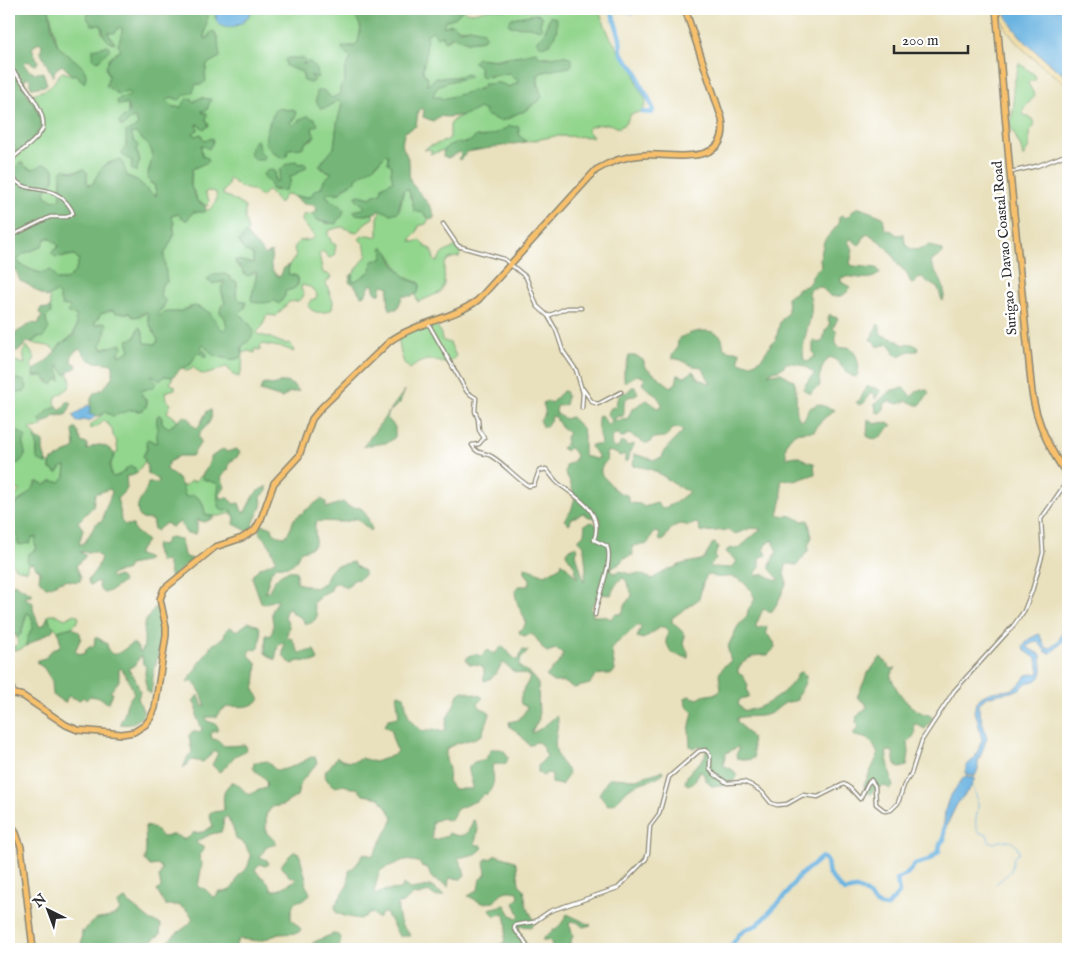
<svg xmlns="http://www.w3.org/2000/svg" width="1077" height="958" font-family="'IM FELL English',serif">
  <style>
    .green { fill: #92d58d; stroke: #5e805c; fill-rule: evenodd }
    .forest { fill: #75b678; stroke: #507052; fill-rule: evenodd }
    .sand { fill: #eeda9e; stroke: #8c8264 }
    .water { fill: #69b3e1; stroke: #4a6f86 }
    .lines { fill: none; stroke-linecap: round; stroke-linejoin: round }
    .stream { stroke: #69b3e1; stroke-width: 1 }
    .river { stroke: #69b3e1; stroke-width: 4.5 }
    .minor-casing { stroke: #8a8674; stroke-width: 5 }
    .highway-casing { stroke: #8a8674; stroke-width: 8 }
    .minor { stroke: #fff; stroke-width: 2.5 }
    .highway { stroke: #f7c06c; stroke-width: 5 }
    .labels { text-anchor: middle; dominant-baseline: central; stroke-width: 5; stroke-linejoin: round; paint-order: stroke }
    .street-label { font-size: 14px; fill: #2b2b2b; stroke: #fff }
  </style>
  <rect width="100%" height="100%" fill="#fff"/>
  <filter id="ink" filterUnits="userSpaceOnUse"><feTurbulence type="fractalNoise" baseFrequency=".02" numOctaves="2"/><feDisplacementMap in="SourceGraphic" scale="10" xChannelSelector="R" yChannelSelector="G"/><feConvolveMatrix kernelMatrix="1 2 1 2 8 2 1 2 1" color-interpolation-filters="sRGB"/></filter>
  <filter id="wash" filterUnits="userSpaceOnUse"><feTurbulence type="fractalNoise" baseFrequency=".0096" numOctaves="4" result="noise"/><feDisplacementMap in="SourceGraphic" scale="20" xChannelSelector="R" yChannelSelector="G"/><feGaussianBlur stdDeviation="1.12" result="paint"/><feColorMatrix in="noise" values="0 0 0 0 0 0 0 0 0 0 0 0 0 0 0 0 0 1.4 0 .05"/><feComposite in="paint" operator="in"/></filter>
  <g filter="url(#wash)">
    <rect width="100%" height="100%" fill="#e9e1be"/>
    <path class="green" d="M49 9H98L88 14 101 25 102 33 111 43 114 42 109 35 108 32 116 30 119 27 122 28V33L118 45 121 50 109 58 106 69 109 76 107 81C114 93 114 95 128 92L130 94 129 96 124 99 121 105 127 103C130 112 126 118 124 126L131 119 135 118 138 124 126 142 128 158 132 161 131 165 137 167 140 160 131 134 136 133 152 149V162L148 171 150 183 154 185 157 195H153L137 180 127 176 123 169 115 161C102 163 98 173 93 184L89 185 87 182V172C79 170 73 172 65 169 56 183 64 187 60 199L53 201 46 196 45 190 54 180V169H30L26 167 16 170 14 177 9 180V160C14 154 21 152 26 148 35 140 36 123 39 112L30 98C34 91 42 92 49 88 55 83 56 76 63 72L72 75 76 74 81 80V66L60 48 57 43Z
      M209 9H216L215 18 232 26 245 21 253 9H359C358 22 365 35 355 46H346L343 51 351 58 345 70V81L340 94 332 98 323 90 317 92 320 106 328 107 338 100 342 104 337 124 334 148 332 153 322 161V169L332 173 331 176C324 179 325 184 320 189 317 192 313 193 310 197H294L289 194 285 195 279 204 269 191H267L262 196H259L253 190C244 190 234 184 229 177L228 185 223 192V195L229 197 245 207V218L248 231 239 242 244 250 253 255V264L238 260 235 263 249 276 255 271C258 279 254 289 251 297L256 303 275 301 285 296V291L293 289 298 285 297 276 288 274 289 265 296 256 294 248 299 241 310 240 315 237 302 221 303 215 312 214 317 220 329 224 340 217 335 204 326 195 328 193H340L356 178 377 164 386 154 388 155V163L392 166 391 173 393 181 382 187V193L374 195 370 198 364 196 363 205 365 207 363 209 354 211 356 214 368 215 373 213V218L365 223 361 229 357 232C339 228 348 224 328 231V235L332 243 336 245 334 256 329 258 323 251 319 254 323 273 328 274 331 277 326 283 333 302 332 309C318 319 297 305 316 298L317 294 310 287 302 285 301 289 304 294C302 302 296 301 289 302L276 316 268 315 266 316 263 326 257 332V334L268 337 285 344 289 343 291 344 294 352 285 348 262 344 260 346V351L255 348V353L248 351 243 353 241 350 242 347 250 339 252 327C247 323 245 317 239 314L238 312 246 307 245 301H241L236 296 237 283 232 281 228 275 219 283 225 281 222 293 225 303 220 312 225 318 227 328 224 330H221C214 321 205 303 190 307 186 308 183 311 179 312 172 312 166 312 159 316L157 314 163 308 166 301 160 296 162 284 167 282 163 259 164 255 174 235V223L171 216 179 214 185 220H187L193 212C208 212 218 209 216 192L207 191 205 193 209 200 208 206 197 201 196 195 191 187 192 169 203 163C204 156 200 152 201 145H204L212 139 204 141 201 134 195 136 192 133 198 130 197 124 202 127 209 126 206 120 207 116 203 113 202 110H205L203 97 181 107H173L166 100 172 97 176 99 193 89 196 84 206 78 205 75 207 64 216 59 219 53C216 47 218 40 214 32H211L206 39 204 38ZM291 58 300 59 303 65 307 62 315 77 310 75 314 79 310 83 304 81 302 72 289 67ZM280 108C286 111 291 109 296 112L295 118 290 123 293 126H316L313 127 312 130 313 133V139L305 143 304 146 289 149 284 158 273 153 266 141 269 123 273 116 274 110ZM295 161 301 164V171L290 177V183L285 189 274 191 266 177 275 172V182H277L279 179 280 170 285 165Z
      M463 9 466 12C478 14 480 10 491 9 498 8 502 11 508 9H598L610 37 624 59 634 70 638 86 646 100C646 110 640 113 631 114L626 123 619 128 609 124 596 125 588 128V131L593 137 556 136 525 142V140C519 137 518 133 519 127L481 138 476 136 471 142 467 144 430 154 432 151 428 149 424 150C432 143 443 144 450 138V125L453 120 479 107 485 111 486 115 500 121 510 118 518 113 523 112 539 101C541 92 538 84 538 75L541 73 563 67 558 56C546 59 538 54 526 55 516 55 507 57 498 59 492 60 484 59 477 58L478 66 480 67V72L488 77 511 73 512 76 520 80 510 87 497 83 447 99H442L441 98 433 97C436 79 456 82 468 77L466 74 455 77 436 78 427 86V76L423 72 427 35 432 31 443 35 447 41 454 36 467 42 483 40 477 30C465 25 463 33 450 24L443 27 442 25 445 21 456 17ZM536 14 540 15 542 17 540 24 537 29 534 26H510L508 24 512 18ZM548 21 557 29 550 44 537 40 544 34Z
      M1019 63 1035 75 1036 79 1033 81 1030 80 1028 83 1035 96 1024 108 1023 114 1032 119 1035 125 1029 133V147L1023 157 1021 148 1010 125 1014 106 1013 89Z
      M404 189H409L410 198 429 219 426 224 419 226 417 232 411 239V241L414 242 420 240 426 247 431 249 435 262 438 261C442 249 448 253 455 246L462 250 459 257C438 258 446 271 444 284 443 287 442 290 441 292L418 302 415 294 418 293 419 282C397 279 397 259 383 247L382 248 384 254 382 259 377 260 372 265 371 271 355 281 352 280 353 274 367 255 364 244 359 239C364 233 371 235 376 237L378 236V218L381 210 400 209Z
      M46 238H50L59 246 57 249 62 257 75 255 79 260 75 272 66 280H57L53 275C42 274 23 269 17 260L23 254 41 247Z
      M56 292 59 295 61 303 70 306 72 313 77 316C77 339 68 336 55 351 51 344 40 346 33 343L32 341 39 337 47 324 46 317 51 311 49 296Z
      M112 310 119 313H130L133 317 141 316 147 312 150 325 158 340 156 344 145 343 142 330C136 334 130 343 130 351L119 356V352L110 346 102 349 101 345 106 333 101 322 97 325 94 324 101 314Z
      M432 322 440 330 442 340 450 343 456 356C445 369 442 360 429 360 422 360 415 365 410 369L404 363 401 354 398 336Z
      M203 344C206 347 209 351 212 353 220 358 236 363 243 355L242 368 239 377 233 375 227 367C214 369 204 383 193 366L190 370 187 371 183 368 191 363 197 353H202L205 357 207 354 201 347Z
      M27 346 35 358 31 366 35 370 33 373 35 377 41 375 43 376 50 384 57 379 60 380 61 377 58 370V365L66 374 68 373 71 381 69 388 56 397 55 403 57 406 48 411 40 422 43 423 41 427 30 428C31 431 34 433 35 435 41 448 29 455 47 464V461L50 464V469L58 473 62 467 64 465 66 466 65 476 61 482 51 481 45 485 38 482H36L33 489 14 505 9 503V500L14 498 20 490 9 488V456H14L20 462C29 452 24 455 23 444L25 440 14 431 9 433V414L11 411V403L9 401V394H14L25 381 16 379 9 373V356L14 361 25 364 23 352Z
      M152 374 160 381 164 376 173 377 170 383 175 386V389L165 392 166 399 171 404 167 412 178 420 169 428 162 423V418L157 417 158 439 155 443 151 440 143 456 145 461 136 474 134 471 126 468 123 474 113 477 111 475C110 467 111 456 118 452L116 439 113 436C113 428 109 425 104 420L98 426 91 429 90 426 105 412 109 414 131 410 138 411 147 405C147 399 142 397 141 391L149 388 154 380 152 378Z
      M202 475 203 479 218 483 219 486V506L223 511 231 510 234 515 231 513 220 516H208C200 509 209 502 193 495L188 497 185 496 182 486 186 485 190 481H195Z
      M14 533 19 538 17 541 22 545 35 536 36 538 35 544 37 549 30 553C27 560 30 564 27 571L15 568 9 558V535Z
      M27 613 30 614C38 628 26 634 26 646L19 650H14L12 647 18 645 17 638 21 634Z
      M51 614H55L65 619 75 614 78 616 79 620 72 627 58 631 50 623 48 616Z"/>
    <path class="forest" d="M9 9H49C50 18 53 35 57 44 64 57 94 65 84 83L76 74 72 75 62 65 55 70 53 77 41 53 42 45 39 42 32 48 38 62 36 65 27 61 24 64C29 72 34 75 43 72L47 84 44 86 32 88 30 84V79L28 77 24 80C24 97 40 107 41 126 37 133 32 142 26 147 21 152 14 154 9 160Z
      M98 9H209L204 38 207 39 211 32 214 31 218 40 220 57 207 64 205 75 206 81 201 85 196 84 193 92 185 95 179 100 172 97 166 100 173 107H181C184 103 185 98 192 98V101L194 102 200 98 211 99 207 110 202 111 203 113H207L206 120 209 125 204 129 197 124 198 130 193 133 195 136 201 134 204 141 212 138 213 142 209 149 201 145 202 156 208 158V162L192 169C192 174 190 181 191 186 192 191 196 196 197 201L205 206 206 209 204 212H193L187 220H185L178 214 171 216 174 223 173 229 175 233 164 255 167 282 162 284 160 296 166 301 163 307 157 314 159 316 166 312H178L195 306 209 312 221 329 224 330 227 328 225 318 220 312 221 306 225 303 221 288 225 281 212 284 207 280 212 275 225 274 230 277 232 281H236L237 283 236 296 241 301H245L246 304 244 309 239 312V314L244 317 254 330C253 333 253 336 251 338 246 346 238 343 243 355 235 363 223 357 213 355L203 344 201 347 208 356 204 357 202 353H197L190 365 180 369 173 377 164 376 160 381 152 375V378L157 383 153 387 141 391 142 395 147 402 146 407 142 411 131 410 113 416 105 412C101 416 94 418 89 414L91 403V399L94 393C105 390 117 376 112 364 91 360 93 366 80 349 74 350 71 356 71 361L77 365 76 368 69 371 66 375 58 365V370L61 380 57 379 53 385 43 376H34L35 370 51 357 61 344 73 336 77 325 75 320 77 316 67 312 70 308 69 306H62L59 296 56 292 47 297C37 293 30 284 20 281L16 270H13L9 277V180L14 177 15 167 19 163H23C29 172 36 169 43 164L48 165 54 169V180L45 191 46 196 53 201 60 199 61 196V171L65 169 74 172 84 169 87 172V182L89 185 93 184C100 168 101 166 118 160L122 161 127 176 137 180 153 195H157L154 185 147 179 153 154 149 146 136 133 131 134 134 141 138 145 136 151 140 160 136 172 131 169 132 161 122 155V151L126 147V132L135 128 138 124 135 118 131 119 124 126H120L119 122 129 112 127 104 118 105 117 101 120 98 129 96 130 94 128 92 118 94 106 86 109 76 106 67 109 59 121 50 118 45 122 33V28L119 27 115 33 108 32 109 35 115 43C104 43 104 33 101 25H92L87 18 88 14ZM46 238H50L59 246 51 253 55 257 75 255 79 260 75 272 66 280H57L51 270 39 273 21 265 17 260 23 254 41 247ZM112 310 116 313H129C137 321 139 314 147 312L150 325 158 340 156 344 145 343 142 329 139 327 135 338 127 340 130 351 119 356V352L123 347 122 344 102 349 101 345 107 325 105 322 97 325 94 324 101 314Z
      M359 9H463L456 17 445 21 443 27 452 24 460 30 470 28 484 31 485 36 483 40 467 42 454 36 444 41 443 35 436 37 434 33 432 31 427 35 426 56 423 68V72L428 79 427 86 435 78 455 77 467 74 469 75V77C456 82 436 79 433 97H441L442 99 480 89 484 87 483 84 500 83 510 87 520 81 513 78 510 73 483 77 480 75V67L474 63V61L477 58 497 60 536 52C545 66 562 48 572 60V65L570 67 542 72 538 75V85L542 97 541 99 523 112 518 113 507 119 500 121 486 115 485 111 479 108C473 114 449 119 440 116L433 121 423 117 424 110 421 108 418 112 416 126 405 132C399 150 405 147 409 162 410 169 408 175 411 182 417 192 435 207 434 218L431 220 423 213 414 211C413 203 411 197 408 189H405L403 191 398 212 391 214 381 210C373 214 365 216 356 214L353 211 363 209 365 207 357 200 356 196 360 195 370 198 374 195 381 193 382 187 393 181 391 173 392 166 388 163V155L386 154 373 167 356 178V181L344 188 340 193H328L326 195C330 203 341 203 344 210L342 217 338 219 336 224 319 221 312 214 317 210 314 205 304 204 294 197H310L315 190 321 188 324 180 332 173 319 166 334 148 337 124 342 104 338 100 328 107 321 109 316 101 317 91 323 90 332 98 340 94V87L345 81V70L351 58 343 51 342 47 355 46 358 42 361 27 353 12 359 11Z
      M536 14 540 15 542 17 540 24 542 29 540 30C529 25 522 28 510 26L508 24 512 18Z
      M550 16 556 18C560 29 551 54 537 43V40L544 34Z
      M108 45 110 49 98 61 93 58V49Z
      M287 58H303L305 60 303 65 309 61 317 69 318 76 317 78 310 75 315 80 310 83 304 81 302 72 286 66 285 60Z
      M277 108 288 110 293 109 297 114 290 123 293 126 299 120 307 116 315 119 318 125 313 127 312 130 315 136 305 143 302 148 289 149 287 155 284 159C268 149 261 145 269 125 270 119 274 116 274 110Z
      M510 126 519 127C518 133 519 137 525 140V142L467 152 460 160 458 159 461 155 460 152 448 158 443 156 444 150C453 137 464 150 476 136 487 140 500 131 510 126Z
      M255 140H257L260 151 265 158 264 160H255L250 155 251 148Z
      M295 161 299 164 304 163 306 165V168L290 177V183L285 189V191L271 189V184L266 180 263 174 266 171 272 170 275 172V182H277L279 179 280 170 285 165Z
      M856 208H860L883 217 885 229 892 231 897 235 904 234 905 243 909 248 916 250 930 245 937 249 943 250V253L932 261 931 264C937 276 948 286 943 301L942 300 938 288 929 283 922 277 918 278 913 284 911 283 906 272 898 265 892 254 883 244 869 234 865 235 861 243 859 245 851 239H849L848 242 853 249 850 264 853 266 877 268 880 273C867 285 854 273 841 278V282L850 287C847 296 838 298 830 296L821 287 813 288 808 291C819 315 799 336 804 360L808 362 815 356 813 352V340L818 343 823 341 825 331 830 325 828 318 830 314 831 316 838 318 833 328 837 332C836 339 834 342 839 348 842 348 845 347 848 347 857 350 862 369 856 377 844 376 841 360 830 357L823 365 819 378 820 386 816 388 810 394 803 389 809 379 815 374C805 366 799 362 786 363 780 373 775 368 768 374L781 373 794 381C799 394 793 410 800 420L802 421 806 416 808 409 818 404 835 410 823 419 814 431C810 432 805 431 801 432 788 434 783 446 787 458 803 452 801 462 814 463L815 474 795 481 784 479 781 481 782 498 778 515 792 516 802 521 808 520 812 537 809 543 808 551 797 565 788 564 786 565 784 575 787 582C782 592 779 603 771 612L763 609 756 625V629L767 626 766 633 774 642 775 648 768 655C755 654 745 658 738 669V673L743 676 748 685 747 689 749 695 748 697 740 699 738 704 743 710C759 713 793 689 798 673L801 672 806 675C807 685 798 691 797 700 793 702 789 701 785 703 779 706 775 712 769 714 759 718 747 715 737 718V721L752 738 754 758 748 760 737 758 736 755 739 749 738 747 726 753 723 765 733 770 737 776 736 779 725 785 711 786 706 780 703 773 700 771 694 782 688 785 685 783C686 779 687 775 690 772 696 764 707 759 706 749L701 746 693 748 690 746 689 730 693 712 686 706 685 698 689 696 698 699 703 696 718 693 721 689 719 674 724 666 731 662 728 649 729 644 738 626 747 616 748 610 755 599C752 590 742 578 732 577 723 576 718 580 709 574L707 575 703 583 699 599 672 618V622C678 629 688 632 683 643L688 652V658L671 653 666 641 668 631 664 627H661L643 639 637 637 641 628V626H637L611 648 615 670 612 674C601 674 594 673 590 684L574 688 564 682H553L546 676 561 660 563 653 556 649 547 652C540 648 539 638 531 634L524 636 520 634 519 631C530 625 524 617 520 609 517 604 516 597 515 592L518 586H527L530 584V579L525 573V567L545 575 561 566 562 562 578 579 574 565 566 554 567 551 576 546 578 548 576 554 584 582 586 569 584 549V545L578 540 584 534 585 524 593 522 597 526 601 521 600 518 589 517 583 513 571 519 570 524H568L564 520 571 511 575 498C572 489 571 481 565 473L566 465 574 461 576 455 571 448H569L565 451 562 448 566 445V437L569 433 561 427 555 416 552 417 546 427H542L540 420C548 412 545 411 543 403L547 401 551 403 563 391H565L567 396 565 405 557 406 556 413 565 419 571 417 582 428 584 434V456L596 459 599 458 597 454 590 447 591 445H599L601 443C599 434 596 423 599 415L602 416 607 424 611 423 612 421 607 414 611 408 616 406C617 400 617 396 623 392L626 393 632 387H635L638 393 634 396 628 397C621 404 626 409 623 416L615 417 616 421 622 419 627 420 632 409 647 400 657 408 661 407 662 404C655 391 650 392 642 384L645 378 637 375 625 382 624 380V371L629 356H637L644 361V366L671 387 676 383 678 375 685 377 693 371 697 378 711 384 702 367 693 366 681 360 672 358V355L677 349 678 340C686 332 712 326 721 337 723 340 723 345 724 349L731 351H740L739 360 742 363 752 364 761 359 772 343 776 339 780 322 788 312 787 297 795 293 798 288C808 287 809 284 813 275 814 271 819 269 821 266L820 259 824 241 838 225 839 217 841 215 846 218ZM678 428 683 431 664 451 662 458 654 460 634 454 633 466C663 468 664 482 688 491L689 492 675 503 662 509 657 503 644 507 640 504 630 503 627 495C622 495 617 491 613 488 606 476 593 475 607 460L606 454 608 451 616 453 620 456 624 454 625 455V461L627 462C630 458 628 455 630 451 632 448 634 448 634 444L627 446 624 442H621L618 448H614L612 446 611 440 615 434H618L621 438 629 434 645 443H649L654 438 665 437 673 429ZM696 523 699 525 700 531 703 532 727 530 735 534 751 528 761 529 739 548 728 549 726 552 737 561 732 568 711 567 710 565 716 559 715 556 718 547 715 543 712 544 705 558 701 560 682 564 666 571 652 579 640 574H629L620 571 615 573 612 572 611 567 618 565 624 558 633 555 632 547C647 540 644 553 653 533L657 532 660 534 659 537 660 541 664 540C669 530 676 520 688 526ZM773 540V543L777 551 770 565V569L779 579 778 581 763 574 756 576V572L760 567V557L767 555 764 549 765 545ZM624 578C627 581 632 593 632 596 623 604 626 607 621 614H615L611 619 605 616H593L591 607 600 594 611 595C613 589 618 579 624 578Z
      M246 233C251 242 260 247 265 255L272 252C271 262 268 269 279 277L281 275 284 268 289 265 288 274 297 276 298 285 293 289 286 291 283 299 279 304 275 301 264 303 253 302 251 300 257 273 255 271 249 276 245 275 241 267 235 263V260L253 263V255L244 250 239 241Z
      M383 247C389 252 390 256 393 262 396 268 403 273 407 279L420 284 418 293 411 296H403L397 309H389L388 294 389 287 383 285 381 287 380 294H377L375 292 373 285 371 284 365 295 361 296 354 284 349 282 350 276 353 274 352 280 355 281 371 271 372 261 382 259 384 254 381 248Z
      M50 307 51 313 46 317V322L49 328 43 338 37 337 36 340 32 341 33 343 27 342 22 348 15 352 9 350V337L32 323 38 324 42 317 39 312 41 308 48 309Z
      M878 324 880 326V332L882 335 896 340 904 345C909 342 914 344 919 348L918 351H909L900 356 894 354 891 345 888 344 877 347 873 340H870Z
      M9 373 16 379 25 381 27 388 25 391 9 394Z
      M279 382C288 381 294 385 299 391L288 393 282 398 260 391 262 385 265 384 275 385Z
      M867 387C871 387 877 388 881 391L875 399V393H870L864 403 859 405 856 402 859 401Z
      M903 388 906 390 911 397 920 389 927 390 929 393 920 405H917L907 401 899 404 889 401 885 403 884 409 880 413 876 412 875 404 892 390Z
      M405 390 400 403 389 412 387 418 395 427V437C386 447 375 442 363 447Z
      M67 402H71L72 403 66 415 53 416 52 419 43 423 40 422V420L48 411 57 406 61 411Z
      M211 410C214 423 204 426 198 436L201 442 192 456H179L169 462 166 469 178 479 182 486 185 496 188 497 193 495C205 500 202 506 206 515L215 517 205 522 197 520V532L195 534 186 533 180 522 172 527 166 523 156 531 154 529 152 520 142 519C130 507 146 496 148 483H158L159 480 148 474 147 466 143 456 147 450 146 441 148 439 155 443 157 442V417L158 415H161L162 423 169 428 184 416 189 418 192 424 196 428 199 426 207 411Z
      M868 419 875 424 884 422 892 425C884 432 879 444 867 436Z
      M76 428 82 443H87V450C99 442 105 444 115 454L110 465 111 475 113 477C123 475 123 470 131 466L135 468 136 474 131 476H126L127 489 117 499 120 509 121 521 125 525H133L134 530 147 541 137 554 148 559 144 562 129 565 127 570C121 573 115 571 110 576L112 578 119 576 123 581C122 584 111 591 107 592 104 594 102 592 100 590L98 581 91 585 89 584 88 580 97 568 101 558 95 552H80L86 556 76 566 81 577 80 581C74 583 69 579 63 581 56 582 53 587 46 587L39 580 40 571 31 563 29 565 27 560 28 554 37 549 35 544 36 537 32 538 30 543 19 545 18 544C17 538 20 536 14 533L9 535V503L14 505C24 499 31 490 38 482L45 485 52 481 60 482 65 476 66 466 62 467 58 473 50 469 51 461 75 448 73 430ZM110 489 112 492 104 513 103 520 96 524 85 542 82 544H79L83 529 78 522 93 507 95 494Z
      M17 430 26 437 23 444C25 454 28 456 17 464L15 463 14 456H9V433Z
      M35 437 43 442V451L47 464 43 463 37 459V446Z
      M223 449 227 452 236 449 240 452 237 457 230 462 228 470 221 477 225 487 220 495 221 498H229L233 504 239 503 242 512H245L253 496 258 491 267 486V491L261 497C265 508 252 519 252 530L249 532 234 524 235 518 231 510 223 511C216 505 217 495 219 486L218 484 203 479 202 475 207 468 211 457Z
      M321 499 326 502V508L343 502C352 511 356 505 362 509 367 513 369 523 372 529L371 531 356 518C343 526 329 519 316 522 312 530 320 540 312 547 308 550 303 550 300 552 294 566 292 567 276 566L271 572 265 593 269 591C274 579 282 569 296 571L297 583 315 588 325 582 329 573 335 566 353 562 355 566 364 571V575L359 579 353 580 347 588 338 583 333 584 331 590 323 594 313 603 317 616C315 621 309 626 304 623L303 619 292 613 289 607C280 618 289 618 289 628 288 631 287 633 287 637L292 639 299 653 314 650 318 660 315 662 298 661 293 664 288 661 283 655 284 642 278 645 275 660 265 653 266 634 269 636 271 635C278 621 265 617 278 601L277 599 264 604 261 602 252 577 254 573 260 568 275 561 276 559C272 553 272 547 268 543 264 537 260 536 259 528L263 524 265 526 272 527 273 531 278 536 285 537 290 530 294 519Z
      M172 537 181 540 184 555 186 557 193 559 171 578 167 561 160 562 155 548 157 544 163 545 168 538Z
      M14 583 32 594V596L25 597V598L33 603V609L39 626 45 624 48 616 50 623 54 627 52 631 26 646C26 634 38 628 30 614L27 613 26 615 21 634 17 638V635L10 636 9 632C9 620 5 590 14 583Z
      M155 607 158 612 161 630 159 652 154 670 151 694 147 691C146 684 144 673 146 667L143 663 142 657 140 656 136 664 128 669 135 678 140 692 138 698 144 714C136 722 131 726 120 724 121 719 124 717 125 712 127 701 127 703 134 693 131 686 126 674 121 668L119 670V681L110 692 113 693 109 702 107 703 101 698 90 696 86 700 83 697 80 700 68 696 65 703 53 695 52 681 44 668 37 663 38 660 45 658 51 651 61 645 58 631 72 627 80 633 81 638 75 651 77 653 84 654 87 648 94 646 95 638H98L107 644C110 663 122 651 131 644H135L140 652H142L144 645V624Z
      M249 622 259 626 261 634 259 648 256 650 252 649 249 651V655L257 664C256 673 256 682 254 690L260 699C244 716 228 696 217 717H206L207 721 216 724 218 728 217 731H213L211 734 212 739 218 740 224 746 245 745 247 748C243 754 238 753 234 757 229 762 226 768 219 772L212 765 218 753 215 751 203 762 192 760 183 768 188 756 192 752 189 735 193 732H200L202 729 197 718V706L193 702 197 696H199L203 707 205 706C204 697 199 688 192 681L187 682 211 646 224 637 226 630 230 627 237 631Z
      M502 646 516 660 519 659 522 650 528 651 521 659 519 665 521 668 531 674 538 684 539 719 532 731V733L542 728 556 716 558 718C558 732 552 743 558 757 561 764 567 767 569 774L561 785 552 783V774L547 773 543 776 538 772V766L547 756 540 743 535 742 532 745H529L518 732 510 727 509 722 518 720C521 716 526 712 527 707L521 704C518 694 527 686 530 677 525 673 519 674 513 671 509 668 507 665 502 663 498 671 494 679 484 681V668L480 665C474 664 468 666 466 659 470 654 475 653 481 656L488 650 494 654Z
      M881 657 891 669 896 668 891 674V677C897 692 907 706 922 713 927 715 929 714 933 718L925 729 914 723C914 734 918 733 908 742L909 753 907 766 900 768C891 764 896 757 892 751L886 752 893 787 890 789 885 786 877 788 871 794 865 792 864 785 878 755C873 741 869 738 855 736L853 734 859 726 856 722 857 716 866 708 867 705 857 697 858 695 868 673Z
      M464 691 481 696 483 698 478 703 479 706C482 710 487 709 490 713 489 721 483 726 483 734 474 741 457 741 446 749V760L449 769 448 781 454 789H472C474 781 468 775 469 767L474 762 486 759 491 749H500L505 752 508 757 506 764C502 765 498 763 493 765L492 769C495 779 494 787 487 794H484L478 800 457 809 450 821 442 818 432 822V838L434 840 447 836 449 833C462 839 469 835 473 820L475 821 478 829 475 843 476 845H481L483 848 476 854 458 858 463 868 465 875 461 879 451 878 449 879 448 887C436 877 432 885 428 868L421 866 420 863C417 861 409 861 404 860 378 872 381 863 374 893L376 895C386 887 392 892 402 888L403 884 410 889 430 886 444 895 437 897 429 892 418 895 414 894 401 904 398 903C397 909 399 920 402 926 405 931 409 931 410 936H399L386 913H383L378 919 372 913 360 919C353 918 341 916 336 912L335 906 348 884 349 871 356 865 364 853 372 856 374 855 393 819 392 815 380 798 363 795 357 788H351L344 785 335 787C329 783 323 778 326 770L329 768 337 757C345 763 354 763 362 758L375 762 394 755 397 751 392 737V730L385 726 388 719 399 717 397 700 398 694 404 696C407 708 406 720 419 728 421 730 423 732 426 731 429 731 431 729 434 729L442 732 445 730 447 718 454 705 458 694Z
      M311 757H315L317 763 301 782 297 796 283 805 272 807 266 815V832L276 842V844L267 846 260 857 267 860 269 864 265 866 260 864 255 869 258 874 267 881 272 890H278L296 880 295 878 289 876 286 871 281 867C283 861 290 855 295 851L299 853 306 879 305 884 310 893C307 902 300 899 294 903L291 912V919L301 929 300 931 297 933 279 934 260 941 239 939 236 944 237 949H165C170 932 185 932 193 919L189 912 178 905H165L157 891 161 887 159 877 162 869 159 865 150 866 145 860 146 848 145 826 154 828 162 837C165 837 168 836 171 835 182 834 182 846 193 833L203 832 213 826 209 814 211 812 222 811 224 809C223 798 222 788 233 782 240 784 243 792 250 795L256 791 266 788C269 776 258 776 253 768L254 763 267 761C270 763 272 768 276 770 283 772 305 761 311 757ZM227 816 233 828 236 839 245 844 251 857C249 860 249 865 247 868 246 870 243 871 241 873 233 883 236 893 218 892L217 896 213 897 205 889 198 887 202 864 199 856 204 850 203 847 197 844 196 842 211 834 221 832 223 826 224 818Z
      M662 771 663 773C656 780 639 782 630 788 621 794 620 803 608 805L599 794 609 778 636 779Z
      M496 855 515 861 517 865 519 884 524 889 526 905 535 922 532 927 520 926C517 933 527 941 528 949H490L493 946 504 943 507 924 505 915 500 914 495 916 490 911 489 909 505 905 511 915 517 918 520 916 514 903 519 897 518 892C504 889 502 892 494 902L482 903 468 896 478 890 480 879 485 876 486 872 484 863 486 859H490Z
      M125 899 151 921 161 924 160 935 150 941 149 944 153 949H81L82 931 84 932C96 910 109 925 120 910L117 904Z
      M567 914 591 925 583 927 577 922 570 921 569 924 573 935 568 949H553L550 940H542C553 928 559 931 567 914Z
      M333 934 339 935 341 938 339 949H307L314 942Z"/>
    <path class="sand" d="M1000 9H1004C1012 35 1047 62 1068 78V88C1048 67 1001 41 1000 9Z"/>
    <path class="water" d="M216 9H253C250 13 247 19 243 22 228 32 213 28 216 9Z
      M1004 9H1068V78C1047 61 1012 36 1004 9Z
      M88 405 91 407 89 414 95 416C91 423 86 419 80 421L77 422 73 416Z
      M1068 619 1067 638 1051 653 1046 652 1040 644 1036 641 1029 645 1028 648 1041 655C1041 663 1046 678 1034 681 1032 682 1029 682 1026 683 1015 699 987 688 978 706L987 738 978 762V769L975 776 966 775V766L975 758 982 740 977 717 974 712 976 702C995 681 1012 702 1026 675L1039 673 1037 659 1024 650 1023 647 1029 639 1039 634 1046 648H1050L1059 640Z
      M964 777 975 778 971 787 957 804 943 833 945 811 949 798Z"/>
    <g class="lines">
      <path class="stream" d="M612 11 623 10 633 15
        M972 783C974 790 977 797 978 804 979 816 971 822 980 833L987 834 989 841 994 843C1004 838 1017 840 1019 853L1014 857 1011 871 996 884"/>
      <path class="river" d="M611 9 620 38 621 53 637 72 641 86 649 99 653 109 652 113 643 112
        M729 949 739 935 746 929 757 925 785 896 798 877 822 857 827 861 829 875 844 891C848 891 852 889 856 889 870 889 872 908 887 907L899 893 897 879 906 875 915 864 929 860 939 851 940 844 944 839V827"/>
    </g>
  </g>
  <g filter="url(#ink)">
    <g class="lines">
      <defs>
        <path id="minor" d="M9 66C20 78 46 110 43 127 42 133 35 139 31 143 24 150 13 155 9 164
          M9 170C21 200 47 179 67 203 70 207 72 209 73 213L67 217H50L9 237
          M1011 172 1037 166 1068 154
          M443 224 458 246 504 259 526 277 537 306 548 316 556 330 563 351 576 370 583 393 582 408
          M548 316 567 308H581
          M428 323 467 392 476 398 475 411 478 419 479 430 484 438 479 444 472 445C478 456 483 451 491 456 505 464 515 478 529 486L534 485 539 471 546 469C551 474 554 480 559 484 578 498 604 512 594 540L607 546C614 562 597 597 595 615
          M583 389 592 402 598 404 621 392
          M9 677 15 694
          M528 949 524 940 514 929 515 925 534 922 550 911 618 888 646 859 648 853 650 826 659 814 669 777 699 751 705 750C713 754 709 761 710 769L714 774 727 783 744 782 751 785 762 792 771 803 777 805 787 804 803 795 818 797 844 784 850 788 860 799 868 783 871 780 875 786 876 804 885 811 891 810 898 803 904 785 911 774 922 740 954 691 1013 626 1024 611 1032 591 1043 553 1041 519 1068 480"/>
        <path id="highway" d="M996 9 1010 173 1032 393C1037 423 1050 451 1068 476
          M9 695 15 694 23 696 66 725 78 730 122 734 134 732 145 725 151 717 155 708 166 635V627L160 599 164 589 215 547 242 538 255 530 261 519 274 483 299 456 312 419 321 408 390 341C417 322 453 319 478 300L596 170C611 161 626 156 643 155 670 153 731 169 722 119L685 9
          M9 819 16 833 21 847 33 949"/>
      </defs>
      <use href="#minor" class="minor-casing"/>
      <use href="#highway" class="highway-casing"/>
      <use href="#minor" class="minor"/>
      <use href="#highway" class="highway"/>
    </g>
  </g>
  <g class="labels">
    <g class="street-label">
      <text transform="translate(1005 248) rotate(-95)">Surigao - Davao Coastal Road</text>
    </g>
  </g>
  <rect width="1077" height="958" fill="none" stroke="#fff" stroke-width="30"/>
  <g transform="translate(48 910) rotate(318)" stroke="#ffffff" stroke-width="4" paint-order="stroke">
  <path d="M0-4L9 19L0 12L-9 19Z" fill="#2b2b2b"/>
  <text y="-8" font-size="14" font-weight="bold" text-anchor="middle" fill="#2b2b2b">N</text>
  </g>
  <path d="M894 45v8h74v-8" fill="none" stroke="#2b2b2b" stroke-width="2.5"/>
  <text x="902" y="45" font-size="15" fill="#2b2b2b" stroke="#ffffff" stroke-width="4" paint-order="stroke">200 m</text>
</svg>
